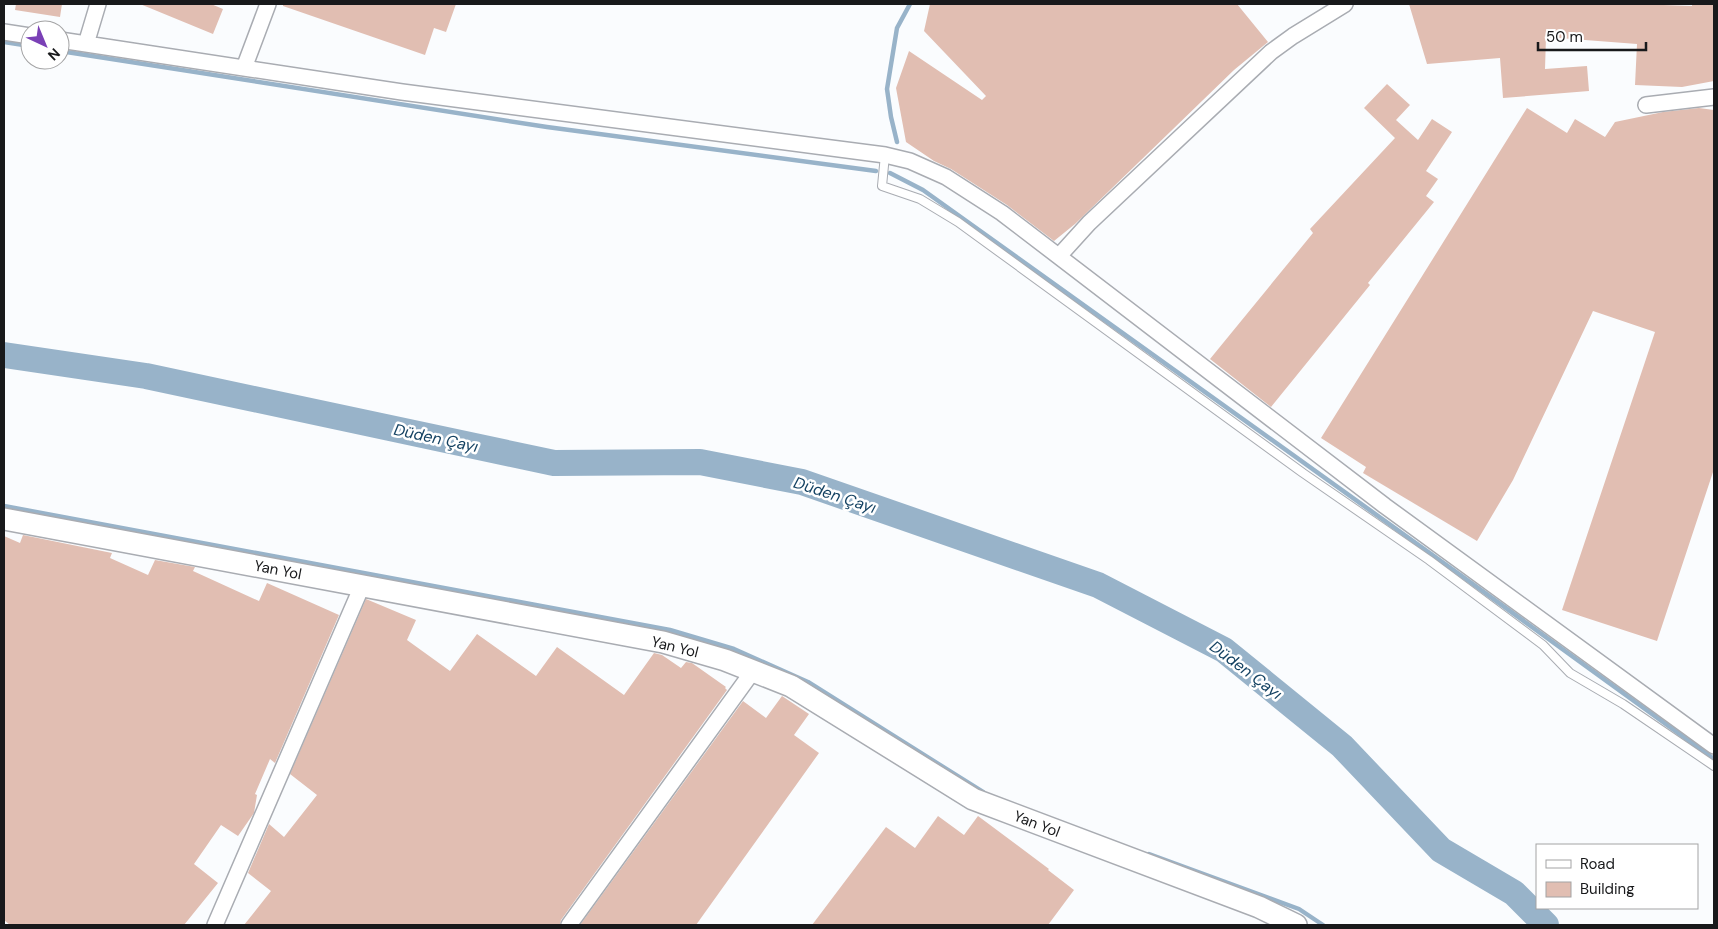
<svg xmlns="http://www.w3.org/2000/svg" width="1718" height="929" font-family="'DM Sans',sans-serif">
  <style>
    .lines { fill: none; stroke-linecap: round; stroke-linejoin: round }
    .stream { stroke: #98b3c9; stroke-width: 4.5 }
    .river { stroke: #98b3c9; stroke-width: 26 }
    .building { fill: #e1beb2 }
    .lane-casing { stroke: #a9acb2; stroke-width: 10 }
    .street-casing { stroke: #a9acb2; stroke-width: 18 }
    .secondary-casing { stroke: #a9acb2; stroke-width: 24 }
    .lane { stroke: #fff; stroke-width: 8 }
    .street { stroke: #fff; stroke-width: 15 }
    .secondary { stroke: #fff; stroke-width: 21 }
    .labels { text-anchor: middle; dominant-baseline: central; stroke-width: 5; stroke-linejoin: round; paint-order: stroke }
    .street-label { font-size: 15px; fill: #18191b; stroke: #fff }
    .water-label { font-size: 16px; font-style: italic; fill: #144262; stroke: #fff }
  </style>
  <rect width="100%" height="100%" fill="#fafcfe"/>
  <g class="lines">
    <path class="stream" d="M4 42 30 46
      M60 51 547 127 876 171
      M897 142 891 117 887 89 897 28 910 4
      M890 173 923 190 1459 574 1714 759
      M4 506 670 630 734 649 808 682 983 792
      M1149 854 1299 909 1323 925"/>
    <path class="river" d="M4 355 146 376 554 463 700 462 802 482 1098 585 1224 650 1342 746 1441 850 1514 893 1546 925"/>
  </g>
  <path class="building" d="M16 4H62L60 17 15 10Z
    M140 4H211L223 9 213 34Z
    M283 4H456L446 32 434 28 425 55 283 6Z
    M930 4H1237L1268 42 1234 70 1075 224 1054 241 1007 205 951 169 934 161 906 142 896 88 909 51 982 100 986 96 924 31Z
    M1409 4H1635L1692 6V4H1714V81L1682 87 1635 85 1637 44 1546 37 1545 69 1587 66 1589 91 1503 98 1500 58 1427 64Z
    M1387 84 1410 105 1396 120 1418 140 1432 119 1452 132 1426 171 1438 179 1426 196 1434 202 1368 283 1370 285 1271 407 1210 359 1313 233 1310 229 1395 138 1364 108Z
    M1527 108 1567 133 1575 119 1605 137 1615 122 1663 112 1699 108 1714 110V469L1657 641 1562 610 1655 332 1593 311 1513 480 1477 541 1363 473 1366 467 1321 438Z
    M23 535 112 553 110 558 148 575 155 560 195 567 193 571 259 601 267 583 339 615 275 763 270 759 255 794 257 795 254 813 238 836 221 825 194 864 218 883 184 925H10L4 920V536L20 543Z
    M366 599 416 620 407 640 450 671 477 634 536 676 557 647 624 695 654 653 662 655 681 668 686 662 692 663 726 687 725 688 727 690 561 920 560 925H244L271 891 248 873 269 824 284 837 317 795 290 774Z
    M782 696 809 714 794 735 819 753 696 925H580L743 701 766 718Z
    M938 816 964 835 978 816 1049 869 1048 870 1074 890 1048 925H812L886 827 915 848Z"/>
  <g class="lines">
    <defs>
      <path id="lane" d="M885 155 882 186 920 199 958 222 1303 473 1429 560 1543 645 1570 673 1623 704 1714 766"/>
      <path id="street" d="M4 32 30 36
        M60 40 402 92 885 155 910 161 946 177 1002 213 1385 506 1714 746
        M86 44 98 4
        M244 68 268 4
        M1646 105 1714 97
        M1059 256 1089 223 1271 52 1293 36 1345 4
        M215 925 362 586
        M569 925 753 671"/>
      <path id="secondary" d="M4 519 663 642 725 660 791 686 973 799 1259 907 1296 925"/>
    </defs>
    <use href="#lane" class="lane-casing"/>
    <use href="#street" class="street-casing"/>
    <use href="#secondary" class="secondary-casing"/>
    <use href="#lane" class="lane"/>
    <use href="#street" class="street"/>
    <use href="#secondary" class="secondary"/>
  </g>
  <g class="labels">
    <g class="street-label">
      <text transform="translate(278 570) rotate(11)">Yan Yol</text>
      <text transform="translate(675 647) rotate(14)">Yan Yol</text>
      <text transform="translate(1037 824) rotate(21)">Yan Yol</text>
    </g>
    <g class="water-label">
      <text transform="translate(436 438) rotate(12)">Düden Çayı</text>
      <text transform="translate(835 495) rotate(18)">Düden Çayı</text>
      <text transform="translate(1246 670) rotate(37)">Düden Çayı</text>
    </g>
  </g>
  <rect width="1718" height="929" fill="none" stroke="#18191b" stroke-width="10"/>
  <rect x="1536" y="844" width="162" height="65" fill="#ffffff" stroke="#a3a3a4"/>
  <rect x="1546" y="860" width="25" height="8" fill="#ffffff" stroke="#a3a3a4"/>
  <text x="1580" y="869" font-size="15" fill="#18191b">Road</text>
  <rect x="1546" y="882" width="25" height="15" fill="#e1beb2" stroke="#a3a3a4"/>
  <text x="1580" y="894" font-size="15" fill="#18191b">Building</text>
  <g transform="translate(45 45) rotate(136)"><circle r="24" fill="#ffffff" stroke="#a3a3a4"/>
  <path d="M0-4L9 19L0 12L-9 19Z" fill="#7a40b6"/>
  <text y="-8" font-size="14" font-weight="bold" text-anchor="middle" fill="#18191b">N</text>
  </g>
  <path d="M1538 42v8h108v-8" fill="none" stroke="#18191b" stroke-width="2.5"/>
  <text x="1546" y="42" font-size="15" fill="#18191b" stroke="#ffffff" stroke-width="4" paint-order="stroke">50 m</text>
</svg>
